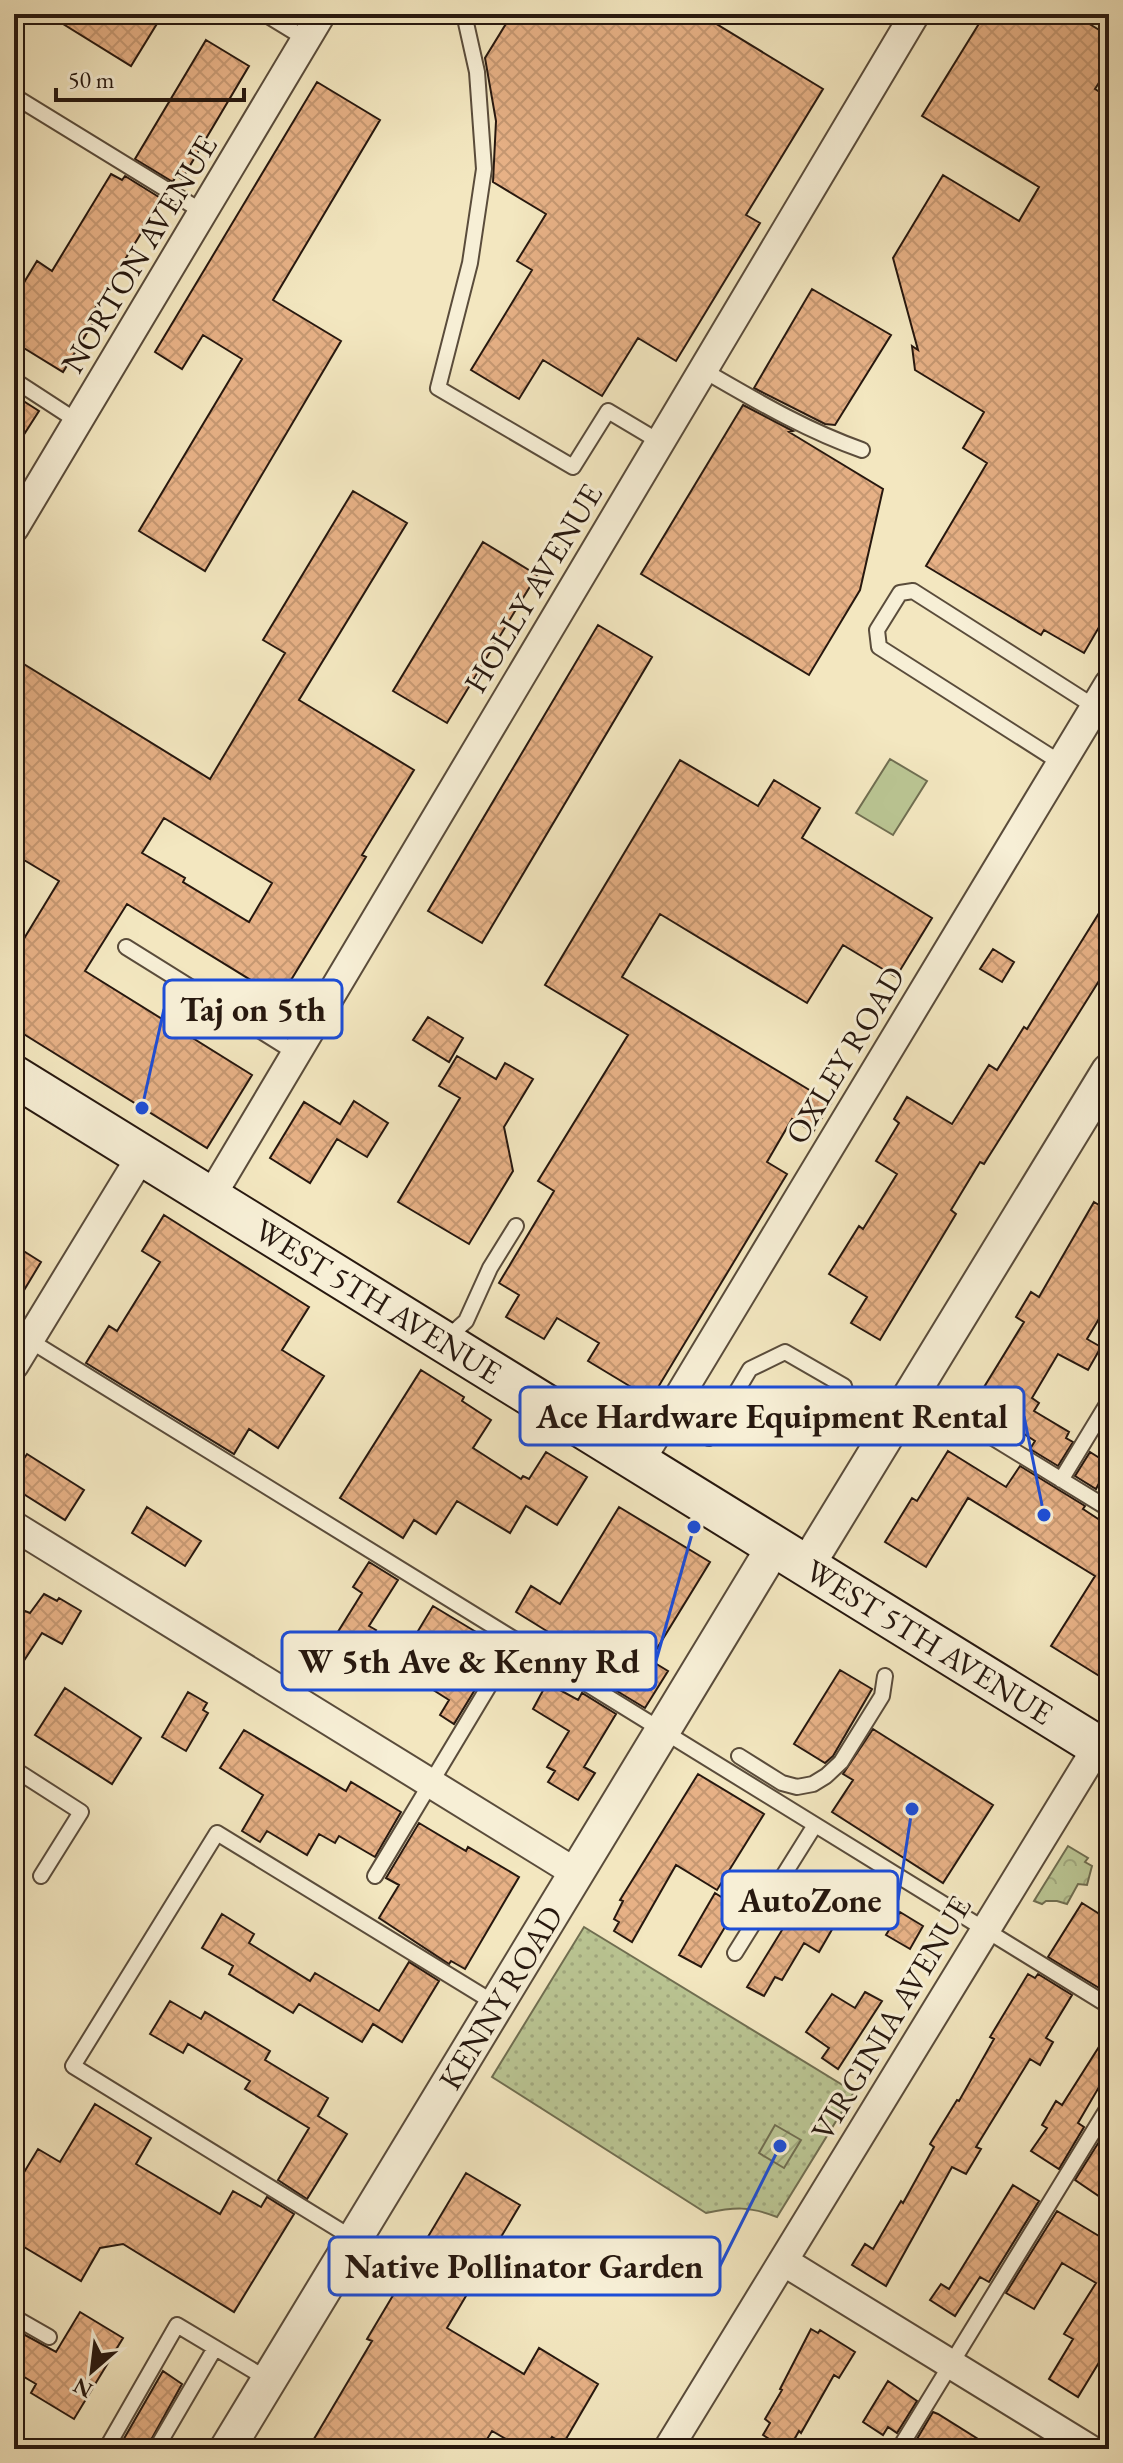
<svg xmlns="http://www.w3.org/2000/svg" width="1123" height="2463" font-family="'EB Garamond',serif">
  <style>
    .grass { fill: url(#grass-dots); stroke: #706e51; stroke-width: 2 }
    .park { fill: url(#park-crowns); stroke: #706e51; stroke-width: 2 }
    .garden { fill: url(#garden-furrows); stroke: #706e51; stroke-width: 2 }
    .pitch { fill: #bac593; stroke: #706e51; stroke-width: 2 }
    .building { fill: url(#building-cross-hatch); stroke: #27180f; stroke-width: 2; fill-rule: evenodd }
    .lines { fill: none; stroke-linecap: round; stroke-linejoin: round }
    .service-casing { stroke: #5a4c3b; stroke-width: 18 }
    .minor-casing { stroke: #5a4c3b; stroke-width: 32 }
    .tertiary-casing { stroke: #5a4c3b; stroke-width: 38 }
    .secondary-casing { stroke: #27180f; stroke-width: 44 }
    .service { stroke: #f7efd6; stroke-width: 14 }
    .minor { stroke: #f7efd6; stroke-width: 28 }
    .tertiary { stroke: #f7efd6; stroke-width: 34 }
    .secondary { stroke: #f7efd6; stroke-width: 40 }
    .labels { text-anchor: middle; dominant-baseline: central; stroke-width: 6; stroke-linejoin: round; paint-order: stroke }
    .street-label { font-size: 32px; fill: #27180f; stroke: #f7efd6 }
    .leader { fill: none; stroke: #1d4ed8; stroke-width: 3 }
    .callout-dot { fill: #1d4ed8; stroke: #f7efd6; stroke-width: 3 }
    .callout { fill: #f7efd6; stroke: #1d4ed8; stroke-width: 3 }
    .callout-label { font-size: 34px; text-anchor: middle; font-weight: bold; fill: #27180f }
  </style>
  <defs>
    <pattern id="grass-dots" width="8" height="8" patternUnits="userSpaceOnUse" patternTransform="scale(2)"><rect width="8" height="8" fill="#bac593"/><path d="M2 2h.1M6 6h.1" fill="none" stroke="#a0a87e" stroke-width="1.8" stroke-linecap="round"/></pattern>
    <pattern id="park-crowns" width="20" height="18" patternUnits="userSpaceOnUse" patternTransform="scale(2)"><rect width="20" height="18" fill="#bac593"/><path d="M2 6a3 3 0 1 1 6 0M12 15a3 3 0 1 1 6 0" fill="none" stroke="#a0a87e"/></pattern>
    <pattern id="garden-furrows" width="10" height="10" patternUnits="userSpaceOnUse" patternTransform="scale(2)"><rect width="10" height="10" fill="#bac593"/><path d="M-1 1l2-2M0 10L10 0M9 11l2-2" fill="none" stroke="#a0a87e"/></pattern>
    <pattern id="building-cross-hatch" width="8" height="8" patternUnits="userSpaceOnUse" patternTransform="scale(2)"><rect width="8" height="8" fill="#e7b186"/><path d="M0 0l8 8M0 8l8-8" fill="none" stroke="#c69872"/></pattern>
  </defs>
  <rect width="100%" height="100%" fill="#f3e7c0"/>
  <filter id="stains"><feTurbulence type="fractalNoise" baseFrequency=".0025" numOctaves="4"/><feColorMatrix values="0 0 0 0 .2 0 0 0 0 .09 0 0 0 0 .02 0 0 0 .5 -.17"/></filter>
  <radialGradient id="worn" r=".72"><stop offset=".6" stop-color="#630" stop-opacity="0"/><stop offset="1" stop-color="#630" stop-opacity=".3"/></radialGradient>
  <path class="grass" d="M584 1927 854 2092 777 2217C749 2206 735 2207 706 2213L492 2077Z"/>
  <path class="park" d="M1068 1846 1088 1858 1085 1862 1092 1866 1087 1885 1078 1884 1067 1904 1057 1901H1046L1042 1904 1034 1901Z"/>
  <path class="garden" d="M775 2125 801 2140 784 2168 759 2153Z"/>
  <path class="pitch" d="M890 759 927 781 893 835 856 813Z"/>
  <path class="building" d="M47 14H144L158 22 131 66Z
    M512 14H700L823 89 746 215 760 223 676 361 638 338 602 396 543 360 519 399 471 370 532 270 517 261 546 214 493 182 496 121 485 58Z
    M985 14H1073L1109 36V67L1095 89 1109 98V610L1084 653 1044 630 1041 635 926 566 987 463 963 448 984 412 915 370 912 346 918 350 893 258 943 175 1019 221 1039 187 922 116Z
    M206 40 249 66 182 179 176 175 173 182 135 159Z
    M317 82 380 120 273 300 341 341 205 571 139 531 242 359 203 335 182 369 155 352Z
    M111 174 122 180 125 176 162 199 88 320 93 323 63 372 14 342V299L37 261 52 271Z
    M812 289 891 335 835 425 825 424 754 388Z
    M14 395 39 411 14 450Z
    M743 405 793 431 789 432 883 489 860 590 809 675 641 574Z
    M353 491 407 523 299 700 414 770 362 855 366 857 280 998 127 904 85 971 252 1075 207 1148 14 1028V955L59 881 14 854V658L210 779 285 653 263 640ZM164 818 272 883 249 922 183 882 185 878 142 853Z
    M483 542 537 575 447 723 393 691Z
    M598 625 652 657 482 943 428 911Z
    M680 760 758 806 774 780 820 808 802 838 932 918 896 977 843 945 807 1003 660 914 622 977 831 1103 813 1132 792 1119 767 1162 787 1174 651 1399 588 1361 599 1343 557 1318 544 1339 506 1317 519 1295 499 1283 554 1191 538 1181 628 1035 545 985Z
    M1109 897V965L984 1164 980 1162 951 1210 956 1214 880 1340 851 1323 867 1297 829 1274 859 1226 863 1229 897 1174 876 1161 899 1123 894 1119 907 1097 952 1124 989 1065 997 1070 1024 1027 1027 1029Z
    M993 949 1014 962 1002 982 980 969Z
    M428 1017 463 1038 449 1062 413 1040Z
    M457 1056 496 1079 505 1063 533 1079 504 1127 513 1171 469 1244 398 1202 460 1098 439 1086Z
    M354 1101 388 1123 367 1157 337 1139 310 1183 270 1158 304 1102 340 1124Z
    M1094 1202 1109 1211V1302L1087 1339 1101 1347 1088 1370 1058 1354 1032 1398 1039 1403 1034 1411 1069 1432 1066 1438 1073 1442 1058 1466 1030 1449 1035 1441 982 1407 989 1397 981 1392 1024 1322 1016 1317 1031 1292 1039 1297Z
    M164 1215 309 1307 282 1350 324 1376 278 1448 249 1429 234 1454 86 1363 109 1326 117 1331 160 1262 142 1251Z
    M14 1245 41 1262 14 1307Z
    M421 1370 464 1397 462 1401 491 1420 473 1448 521 1479 523 1476 529 1479 546 1452 587 1477 557 1525 526 1506 510 1533 457 1501 436 1534 414 1520 403 1538 340 1498Z
    M948 1451 1006 1487 1020 1466 1085 1506 1083 1509 1109 1526V1682L1051 1646 1095 1576 968 1498 926 1567 885 1542 912 1498 917 1501Z
    M1090 1452 1109 1464 1096 1489 1075 1476Z
    M27 1454 84 1490 65 1520 14 1488V1474Z
    M147 1507 201 1541 185 1566 132 1533Z
    M619 1507 710 1562 650 1660 668 1671 645 1708 592 1676 600 1664 516 1612 531 1586 560 1604Z
    M369 1562 398 1580 369 1626 376 1630 345 1680 318 1664 362 1593 353 1587Z
    M44 1594 57 1601 59 1598 81 1611 62 1644 42 1633 14 1676V1630L25 1611 30 1613Z
    M433 1606 501 1647 454 1724 440 1715 449 1700 400 1669 407 1659 403 1656Z
    M840 1670 872 1689 833 1756 825 1763 794 1744Z
    M547 1683 578 1700 582 1693 616 1714 584 1767 595 1773 578 1800 548 1782 555 1771 547 1767 569 1731 533 1709Z
    M65 1688 141 1738 112 1784 35 1735Z
    M188 1692 207 1703 203 1710 208 1713 186 1751 162 1737Z
    M873 1729 993 1805 943 1883 832 1812 853 1780 843 1774Z
    M244 1730 346 1791 351 1782 401 1812 375 1857 339 1836 335 1843 319 1834 307 1855 267 1831 260 1842 242 1831 263 1795 220 1768Z
    M698 1774 764 1814 717 1890 676 1865 632 1942 614 1931 619 1922 614 1919 623 1901 620 1900Z
    M419 1823 466 1851 468 1847 519 1877 465 1969 451 1961 449 1964 379 1918 399 1885 386 1878Z
    M715 1893 737 1907 701 1967 679 1955Z
    M1082 1903 1109 1920V1994L1048 1957Z
    M798 1904 834 1926 819 1952 804 1943 782 1980 775 1977 764 1996 747 1987Z
    M900 1912 923 1926 910 1949 886 1935Z
    M222 1914 254 1934 249 1943 310 1981 315 1973 379 2011 409 1962 439 1981 402 2042 373 2024 362 2042 299 2004 293 2013 229 1974 233 1966 202 1948Z
    M1028 1974 1035 1978 1038 1974 1072 1995 1046 2038 1053 2042 1040 2065 1030 2059 976 2147 981 2149 966 2174 952 2167 886 2286 852 2265 865 2244 873 2249 901 2201 903 2203 934 2147 930 2144 957 2100 959 2101 994 2039 990 2037Z
    M865 1992 882 2001 838 2069 822 2058 829 2048 806 2032 832 1994 855 2008Z
    M170 2001 201 2019 205 2012 270 2051 265 2060 328 2098 318 2116 347 2134 307 2199 278 2180 309 2128 245 2089 250 2081 188 2044 183 2053 150 2034Z
    M1109 2031V2077L1101 2089 1099 2087 1078 2123 1084 2127 1059 2169 1031 2151 1047 2128 1042 2125 1056 2101 1062 2105Z
    M95 2104 151 2138 136 2164 220 2214 233 2191 261 2207 267 2197 294 2214 234 2312 123 2244 100 2248 81 2281 14 2241V2189L38 2149 60 2162Z
    M1102 2137 1109 2141V2203L1075 2180Z
    M466 2173 520 2205 447 2328 524 2374 539 2348 598 2384 563 2444 552 2437 545 2449H523L492 2431 481 2449H308L372 2341 367 2339Z
    M1013 2185 1039 2201 989 2282 980 2277 955 2316 930 2300 941 2284 949 2289Z
    M1057 2211 1109 2242V2346L1078 2397 1049 2379 1073 2339 1064 2334 1096 2283 1062 2263 1034 2309 1006 2293Z
    M80 2312 123 2338 74 2419 31 2393 36 2384 14 2371V2329L56 2352Z
    M811 2329 818 2333 820 2330 855 2352 839 2378 834 2375 801 2433 799 2431 789 2449H785L763 2435 770 2423 765 2419 782 2390 780 2389Z
    M163 2371 182 2384 146 2449H118Z
    M888 2381 917 2401 897 2433 888 2427 883 2435 863 2422Z
    M933 2412 938 2414 994 2449H922L914 2444Z"/>
  <g class="lines">
    <defs>
      <path id="service" d="M265 14 306 39
        M464 14 477 72 484 169 470 263 438 388 573 467 608 411 660 442
        M14 96 203 212
        M703 370C755 400 805 430 862 450
        M14 380 77 421
        M1061 763 879 647 877 630 900 593 913 591 1095 707
        M126 947 296 1053
        M447 1338 466 1321 490 1268 516 1226
        M29 1340 1109 2006
        M941 1406 1109 1509
        M709 1438 750 1369 785 1352 844 1386 852 1417
        M1061 1480 1109 1401
        M739 1756 782 1783 797 1787 813 1784 826 1776 841 1762 882 1696 885 1676
        M14 1769 81 1812 41 1876
        M375 1876 516 1641
        M735 1953 815 1825
        M354 2239 73 2066 217 1833 496 2004
        M14 2317 49 2337
        M106 2449 177 2325 269 2380
        M156 2449 215 2348
        M899 2449 1109 2106"/>
      <path id="minor" d="M14 528 321 14
        M210 1198 915 14
        M14 1365 142 1155
        M640 1461 1109 684
        M14 1526 576 1873
        M783 2261 1089 2449
        M668 2449 1098 1746"/>
      <g id="tertiary">
        <path d="M806 1567 1109 1071"/>
        <path id="s1" d="M227 2449 774 1547"/>
      </g>
      <g id="secondary">
        <path id="s2" d="M14 1076 1109 1753"/>
      </g>
    </defs>
    <use href="#service" class="service-casing"/>
    <use href="#minor" class="minor-casing"/>
    <use href="#tertiary" class="tertiary-casing"/>
    <use href="#secondary" class="secondary-casing"/>
    <use href="#service" class="service"/>
    <use href="#minor" class="minor"/>
    <use href="#tertiary" class="tertiary"/>
    <use href="#secondary" class="secondary"/>
  </g>
  <g class="labels">
    <g class="street-label">
      <text transform="translate(139 254) rotate(-59)">NORTON AVENUE</text>
      <text transform="translate(533 588) rotate(-59)">HOLLY AVENUE</text>
      <text transform="translate(845 1055) rotate(-59)">OXLEY ROAD</text>
      <text stroke="none"><textPath href="#s2" startOffset="428">WEST 5TH AVENUE</textPath></text>
      <text stroke="none"><textPath href="#s2" startOffset="1076">WEST 5TH AVENUE</textPath></text>
      <text stroke="none"><textPath href="#s1" startOffset="528">KENNY ROAD</textPath></text>
      <text transform="translate(891 2018) rotate(-59)">VIRGINIA AVENUE</text>
    </g>
  </g>
  <path class="leader" d="M142 1108L164 1009M1044 1515L1024 1416M694 1527L656 1661M912 1809L898 1900M780 2146L720 2266"/>
  <g class="callout-dot">
    <circle cx="142" cy="1108" r="8"/>
    <circle cx="1044" cy="1515" r="8"/>
    <circle cx="694" cy="1527" r="8"/>
    <circle cx="912" cy="1809" r="8"/>
    <circle cx="780" cy="2146" r="8"/>
  </g>
  <g class="callout">
    <rect x="164" y="980" width="178" height="58" rx="8"/>
    <rect x="520" y="1387" width="504" height="58" rx="8"/>
    <rect x="282" y="1632" width="374" height="58" rx="8"/>
    <rect x="722" y="1871" width="176" height="58" rx="8"/>
    <rect x="329" y="2237" width="391" height="58" rx="8"/>
  </g>
  <g class="callout-label">
    <text x="253" y="1021">Taj on 5th</text>
    <text x="772" y="1428">Ace Hardware Equipment Rental</text>
    <text x="469" y="1673">W 5th Ave &amp; Kenny Rd</text>
    <text x="810" y="1912">AutoZone</text>
    <text x="524" y="2278">Native Pollinator Garden</text>
  </g>
  <rect width="1123" height="2463" fill="none" stroke="#f3e7c0" stroke-width="48"/>
  <rect x="16" y="16" width="1091" height="2431" fill="none" stroke="#27180f" stroke-width="4"/>
  <rect x="24" y="24" width="1075" height="2415" fill="none" stroke="#27180f" stroke-width="2"/>
  <g transform="translate(92 2371) rotate(208)" stroke="#f7efd6" stroke-width="6" paint-order="stroke">
  <path d="M0-6L14 30L0 20L-14 30Z" fill="#27180f"/>
  <text y="-12" font-size="22" font-weight="bold" text-anchor="middle" fill="#27180f">N</text>
  </g>
  <path d="M56 88v12h188v-12" fill="none" stroke="#27180f" stroke-width="4"/>
  <text x="68" y="88" font-size="24" fill="#27180f" stroke="#f7efd6" stroke-width="6" paint-order="stroke">50 m</text>
  <rect width="100%" height="100%" filter="url(#stains)"/>
  <rect width="100%" height="100%" fill="url(#worn)"/>
</svg>
